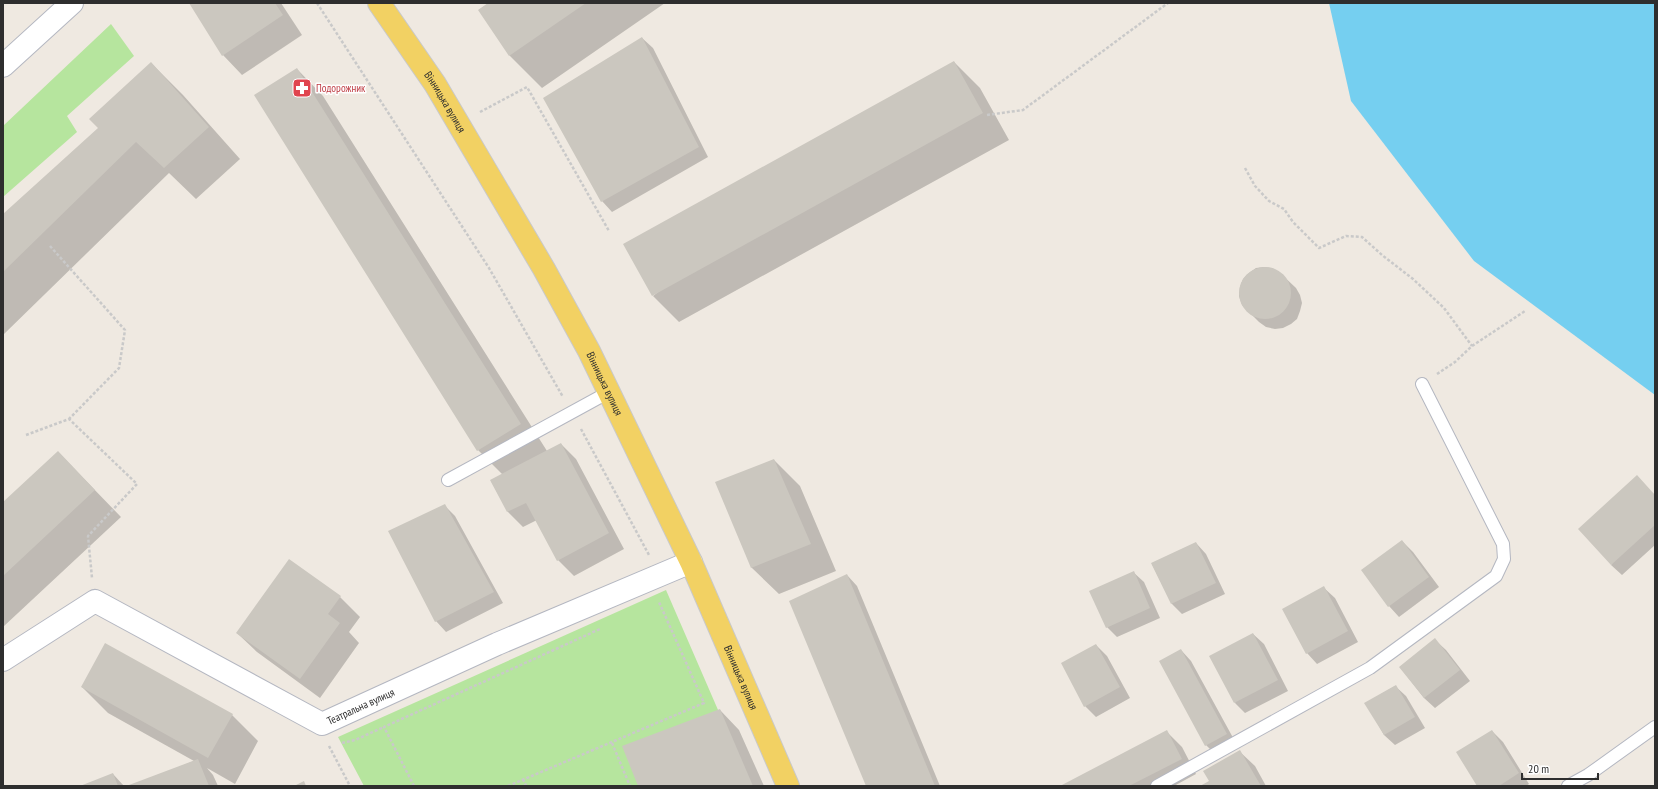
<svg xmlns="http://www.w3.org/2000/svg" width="1658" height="789" font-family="'PT Sans Narrow',sans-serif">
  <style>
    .green { fill: #b6e59e }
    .water { fill: #75cff0 }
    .shadow { fill: #0003 }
    .building { fill: #cbc7bf }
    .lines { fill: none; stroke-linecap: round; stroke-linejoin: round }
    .lane-casing { stroke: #b4b7c1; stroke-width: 14 }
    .street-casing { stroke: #b4b7c1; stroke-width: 24 }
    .primary-casing { stroke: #c9c9c9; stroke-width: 24 }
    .path { stroke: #c9c9c9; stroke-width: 2.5; stroke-dasharray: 3 2; stroke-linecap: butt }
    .lane { stroke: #fff; stroke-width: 12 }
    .street { stroke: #fff; stroke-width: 22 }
    .primary { stroke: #f2d163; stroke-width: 22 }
    .labels { text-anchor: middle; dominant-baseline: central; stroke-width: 3; stroke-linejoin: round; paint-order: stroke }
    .health-label { font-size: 11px; fill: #be3a42; stroke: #fff; text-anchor: start }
    .street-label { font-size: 11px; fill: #2e2e2e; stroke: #fff }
  </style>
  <rect width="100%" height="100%" fill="#efe9e1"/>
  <path class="green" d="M111 24 134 56 67 116 77 132 3 197V126Z
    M666 590 751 786H364L338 737Z"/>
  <path class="water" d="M1329 3H1655V395L1474 261 1351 101Z"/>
  <path class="shadow" d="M190 3H281L302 35 242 75 223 55Z
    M489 3H665L542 88 510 56 479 10Z
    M642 38 653 48 708 157 612 212 602 201Z
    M954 62 980 88 1009 140 679 322 653 296Z
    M151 63 183 95 240 159 196 199 169 173 3 335V216L100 129Z
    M297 69 323 96 547 451 561 444 576 459 624 549 574 576 558 560 537 520 523 527 508 512 491 481 503 475 478 450Z
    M1264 267 1272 268 1279 272 1296 288 1300 295 1302 303 1300 311 1297 319 1291 324 1283 328 1275 329 1266 327 1259 322 1242 305 1239 296 1240 287 1243 279 1249 273 1256 268Z
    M58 452 121 517 3 627V504Z
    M774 460 800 486 836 571 779 594 752 568 717 483Z
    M1655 495V545L1622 575 1611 565Z
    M444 505 455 516 503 603 446 632 436 621Z
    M1402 541 1413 552 1439 587 1399 617 1389 606Z
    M1196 543 1206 554 1225 594 1182 614 1172 604 1152 564Z
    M1133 572 1144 582 1160 618 1117 637 1107 627Z
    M847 575 857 586 940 786H867Z
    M1324 588 1335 598 1358 642 1317 664 1307 653Z
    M340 597 360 617 349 632 359 643 320 698 257 652 237 633Z
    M1253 634 1264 644 1288 691 1245 713 1235 703Z
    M1435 640 1446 650 1470 681 1435 708 1424 698 1400 667Z
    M1096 645 1107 656 1130 698 1096 717 1085 706Z
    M1181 650 1191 661 1237 745 1217 756 1206 745Z
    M1395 686 1406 696 1425 728 1395 745 1384 735 1366 703Z
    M82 687 232 715 258 741 235 784 207 768 213 775 218 786H131L194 761 108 713Z
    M720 710 739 730 764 786H639Z
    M1492 731 1503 742 1529 784 1526 786H1478Z
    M1167 732 1182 747 1196 774 1174 786H1063Z
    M1239 751 1255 766 1266 786H1202L1210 781Z
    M113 774 124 786H82Z"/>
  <path class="building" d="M189 3H275L283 15 222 56Z
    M488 3H586L509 56 478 10Z
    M642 37 699 147 601 202 543 98Z
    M954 61 983 113 652 296 623 244Z
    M151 62 209 127 164 168 136 142 3 272V214L98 128 89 119Z
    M297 68 521 424 477 451 254 95Z
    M1239 293a26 26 0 1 1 52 0a26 26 0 1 1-52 0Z
    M561 443 609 533 557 561 526 503 507 512 490 480Z
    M58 451 95 490 3 576V502Z
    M774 459 811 544 751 568 715 482Z
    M1637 475 1655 495V525L1611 565 1578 529Z
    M445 504 494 592 435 622 388 531Z
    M1402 540 1429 577 1388 607 1361 570Z
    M1196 542 1216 583 1171 604 1151 563Z
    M289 559 341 596 328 614 340 623 300 679 236 633Z
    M1134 571 1150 608 1106 628 1089 591Z
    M847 574 935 786H866L789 601Z
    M1324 586 1348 631 1306 654 1282 609Z
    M1253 633 1278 680 1234 703 1209 656Z
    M1435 638 1460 670 1424 698 1399 667Z
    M105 643 233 714 208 758 81 687Z
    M1096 644 1120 687 1084 707 1061 663Z
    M1181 649 1227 734 1205 746 1159 661Z
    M1396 685 1415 717 1384 735 1364 703Z
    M720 709 753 786H638L622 746Z
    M1167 730 1182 759 1129 786H1060Z
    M1492 730 1519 773 1499 786H1477L1456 752Z
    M1240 750 1261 786H1200L1209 781 1203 771Z
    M198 759 209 786H130L129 785Z
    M113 773 118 786H80Z
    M304 781 306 786H294Z"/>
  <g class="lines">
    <defs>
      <path id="lane" d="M448 480 609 392
        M1157 786 1370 668 1496 576 1504 559 1503 544 1422 384
        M1568 786 1588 775 1655 727"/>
      <g id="street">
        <path d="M3 66 72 3"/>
        <path id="s1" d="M3 660 95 601 322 724 497 644 691 562"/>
      </g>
      <g id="primary">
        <path id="s2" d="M379 3 435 84 544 269 589 351 691 562 788 786"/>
      </g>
    </defs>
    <use href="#lane" class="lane-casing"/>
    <use href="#street" class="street-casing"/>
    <use href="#primary" class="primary-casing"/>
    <path class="path" d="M317 3 489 268 563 397
      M480 112 527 87 609 231
      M987 115 1023 110 1168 3
      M1245 168 1255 186 1269 201 1284 209 1293 222 1319 248 1346 236 1362 237 1382 255 1413 279 1444 308 1472 346
      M50 246 125 330 119 368 69 419
      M1437 374 1455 362 1472 346 1525 311
      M581 429 649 555
      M26 435 69 419 137 484 88 536 92 578
      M342 743 355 740 384 727
      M612 743 630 786
      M329 746 350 786
      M523 779 526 786
      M414 786 384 727 600 629
      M508 786 704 703 659 602"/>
    <use href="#lane" class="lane"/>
    <use href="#street" class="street"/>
    <use href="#primary" class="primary"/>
  </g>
  <defs>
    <symbol id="pharmacy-square" viewBox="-11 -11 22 22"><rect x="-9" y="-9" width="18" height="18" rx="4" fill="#e0444e" stroke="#fff"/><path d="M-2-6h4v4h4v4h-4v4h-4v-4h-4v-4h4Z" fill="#fff"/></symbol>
  </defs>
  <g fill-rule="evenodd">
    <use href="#pharmacy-square" x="291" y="77" width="22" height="22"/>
  </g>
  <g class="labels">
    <g class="health-label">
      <text x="316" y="88">Подорожник</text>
    </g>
    <g class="street-label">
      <text stroke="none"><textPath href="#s2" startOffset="119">Вінницька вулиця</textPath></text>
      <text stroke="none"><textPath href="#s2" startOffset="443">Вінницька вулиця</textPath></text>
      <text stroke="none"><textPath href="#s2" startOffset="767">Вінницька вулиця</textPath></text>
      <text stroke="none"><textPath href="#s1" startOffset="410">Театральна вулиця</textPath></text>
    </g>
  </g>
  <rect width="1658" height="789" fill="none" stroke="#2e2e2e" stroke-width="8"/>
  <path d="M1522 773v6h76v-6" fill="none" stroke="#2e2e2e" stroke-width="2"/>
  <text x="1528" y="773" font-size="12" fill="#2e2e2e" stroke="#ffffff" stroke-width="3" paint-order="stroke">20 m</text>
</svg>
